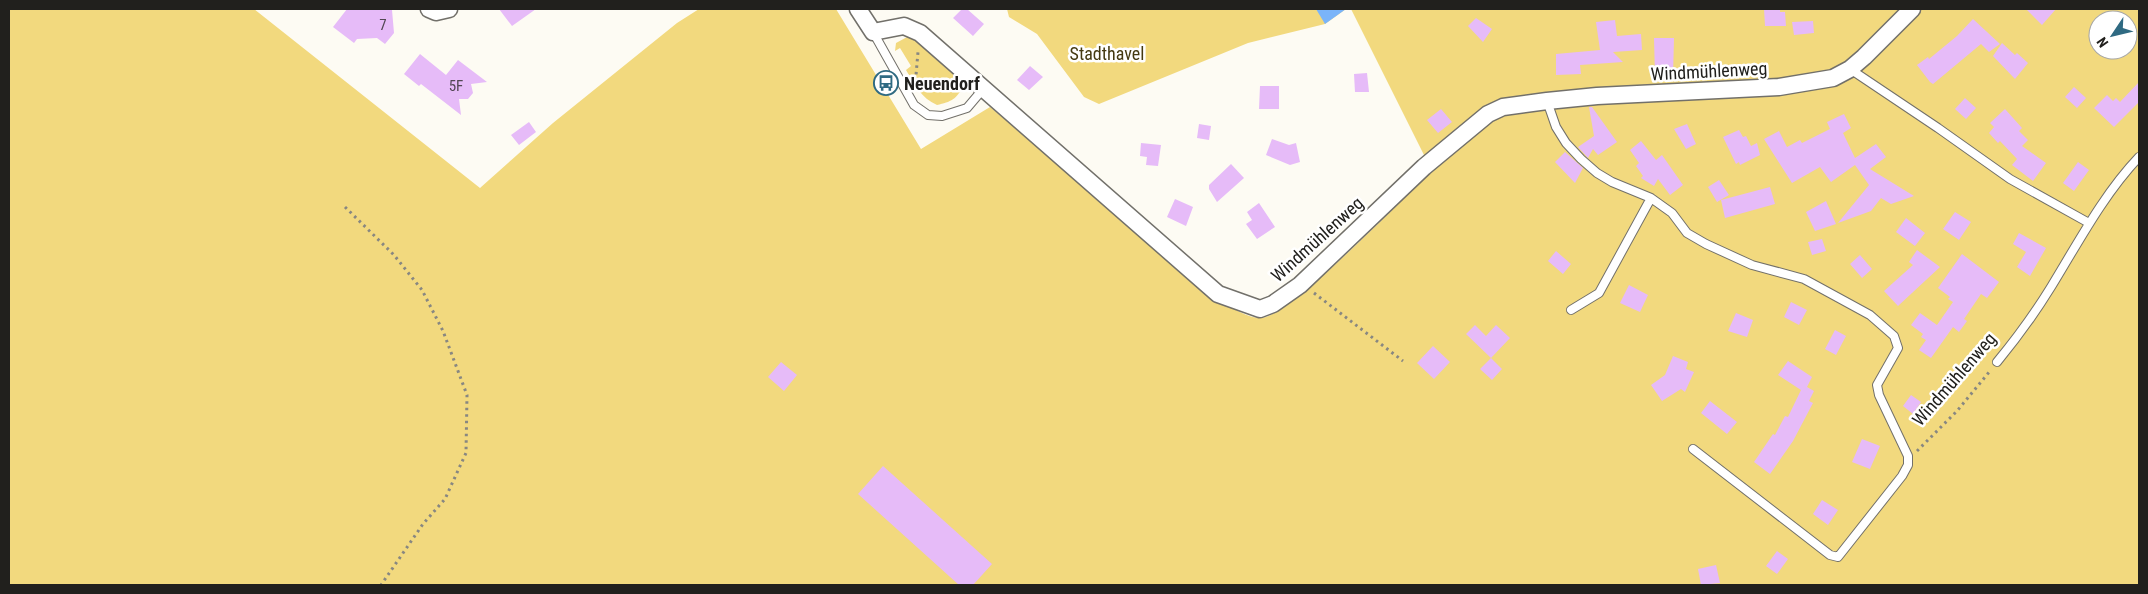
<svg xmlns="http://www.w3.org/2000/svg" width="2148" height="594" font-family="'Roboto Condensed',sans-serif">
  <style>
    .green { fill: #f2d97e; fill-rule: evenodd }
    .water { fill: #7ab4f9 }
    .building { fill: #e6bbf8 }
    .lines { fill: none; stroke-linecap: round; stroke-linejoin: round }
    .lane-casing { stroke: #72706a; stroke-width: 10 }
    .street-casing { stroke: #72706a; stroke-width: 19 }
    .path { stroke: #888781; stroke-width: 3; stroke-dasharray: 2.5 4; stroke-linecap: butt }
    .lane { stroke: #fff; stroke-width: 8 }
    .street { stroke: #fff; stroke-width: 16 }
    .labels { text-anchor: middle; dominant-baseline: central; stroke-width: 5; stroke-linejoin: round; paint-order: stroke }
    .number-label { font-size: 15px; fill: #524754 }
    .park-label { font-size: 18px; fill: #443911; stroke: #fff }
    .street-label { font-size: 18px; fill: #21201d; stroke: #fff }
    .poi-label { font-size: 18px; font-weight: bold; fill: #21201d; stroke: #fff; text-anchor: start }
  </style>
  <rect width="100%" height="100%" fill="#fdfbf3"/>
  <path class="green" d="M9 9H254L480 188 553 123 677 23 699 9H836L921 149 990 107 1220 301C1231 307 1249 319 1262 318 1293 313 1403 198 1432 171L1351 9H2139V585H9ZM2098 20H2128V50H2098Z
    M1007 9H1346L1325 24 1248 43 1099 104 1084 97 1037 34 1009 17Z
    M909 36 914 38 958 76 963 86C957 99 951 102 937 105 921 98 915 85 906 70L911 66 900 48 895 51 896 43Z"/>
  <path class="water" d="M1316 9H1346L1325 24Z"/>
  <path class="building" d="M347 9 392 10 394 33 385 44 377 38 357 39 354 43 333 27Z
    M499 9H536L512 26Z
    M962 9H967L984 24 973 36 953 18Z
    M1764 9H1780V12H1785L1786 26H1765Z
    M2026 9H2056L2042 25Z
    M1476 18 1492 29 1483 42 1468 26Z
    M1973 19 2000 44 1989 52 1981 44 1933 84 1930 82 1917 65 1928 57 1929 59 1957 36Z
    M1615 20 1617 36 1641 34 1642 50 1613 52 1623 62 1580 65 1581 74 1556 75V54L1600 50 1596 22Z
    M1813 21 1814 33 1794 35 1792 22Z
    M1654 38H1674L1673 76 1655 77Z
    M2002 43 2015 55 2017 53 2028 63 2015 79 1993 56Z
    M420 54 446 75 458 60 487 82 471 84 473 93 468 99H459L461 115 421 84 419 86 404 74Z
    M1030 66 1043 77 1029 90 1017 80Z
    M1367 73 1369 92H1355L1354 74Z
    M2139 82V102L2114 127 2094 108 2107 95 2113 101 2116 98 2120 102Z
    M1260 86H1279V109H1259Z
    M2074 87 2086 98 2077 108 2065 97Z
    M1965 98 1976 108 1966 119 1955 109Z
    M1589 107H1592L1617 142 1598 155 1593 149 1588 158 1578 147 1594 136Z
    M1441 109 1452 122 1438 133 1427 120Z
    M2005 109 2022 128 2019 131 2028 140 2022 146 2046 163 2033 181 2012 165 2017 159 2000 141 1998 143 1989 133 1994 127 1990 123Z
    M1844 114 1851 128 1843 133 1855 158 1876 144 1886 157 1870 169 1914 196 1891 204 1881 198 1871 211 1838 223 1869 185 1855 165 1831 182 1820 167 1792 183 1764 139 1779 131 1787 147 1800 140 1802 143 1830 129 1827 122Z
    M529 122 536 132 519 145 511 135Z
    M1199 124 1211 126 1209 140 1197 138Z
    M1687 124 1696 144 1686 149 1674 129Z
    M1739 130 1743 137 1746 136 1751 146 1757 143 1760 155 1740 165 1739 162 1736 164 1723 137Z
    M1272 139 1289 145 1296 143 1300 162 1290 165 1266 155Z
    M1641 141 1656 160 1662 155 1683 185 1670 195 1658 179 1654 186 1641 178 1643 176 1636 166 1639 163 1630 150Z
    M1141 143 1161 145 1158 166 1146 165 1147 157 1140 156Z
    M1565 152 1583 168 1575 183 1555 162Z
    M2078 162 2089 170 2074 191 2063 183Z
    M1231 164 1244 178 1217 202 1209 189V185Z
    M1719 180 1729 195 1717 202 1708 187Z
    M1770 187 1775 204 1725 218 1721 200Z
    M1175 199 1193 207 1186 226 1167 217Z
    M1826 201 1836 224 1815 231 1806 212Z
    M1259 203 1275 227 1257 239 1246 224 1252 220 1247 212Z
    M1955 212 1971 222 1959 240 1943 229Z
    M1906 218 1925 233 1915 246 1896 232Z
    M2019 233 2046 248 2030 276 2017 267 2026 252 2013 244Z
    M1822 239 1826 251 1812 255 1808 242Z
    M1917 250 1940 267 1898 306 1884 291 1913 265 1909 262Z
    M1556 251 1571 264 1563 274 1548 261Z
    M1962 254 1999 282 1987 298 1981 294 1964 319 1967 321 1959 332 1953 327 1931 358 1919 350 1926 340 1921 337 1923 334 1911 325 1920 313 1937 325 1953 302 1948 299 1950 297 1938 288Z
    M1860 255 1872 269 1862 278 1850 264Z
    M1629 285 1648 295 1640 312 1620 303Z
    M1791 302 1807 310 1799 325 1784 317Z
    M1736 313 1753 320 1747 337 1728 331Z
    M1475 325 1486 336 1496 325 1510 338 1491 358 1502 369 1492 380 1480 369 1491 358 1466 334Z
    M1835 330 1846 336 1836 355 1825 349Z
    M1433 346 1450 362 1434 379 1417 363Z
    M1673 356 1688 362 1686 369 1694 372 1685 392 1681 389 1662 401 1651 385 1665 375Z
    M1788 361 1812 377 1807 387 1814 391 1809 401 1813 403 1793 441 1770 474 1754 462 1773 434 1775 435 1785 416 1788 417 1801 390 1778 375Z
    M781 362 797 375 784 391 768 377Z
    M1911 395 1921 402 1913 414 1903 406Z
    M1710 401 1737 422 1727 434 1701 413Z
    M1862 439 1880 446 1870 469 1852 462Z
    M883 466 992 564 973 585H959L858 494Z
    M1822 500 1838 510 1828 525 1813 514Z
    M1777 551 1788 559 1777 574 1766 566Z
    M1716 565 1720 583 1701 585 1698 569Z"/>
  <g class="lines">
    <defs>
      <path id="lane" d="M873 32 914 105 928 115 942 116 967 108 984 88
        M1850 69 1938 128 2010 179 2089 223
        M1547 101 1556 127 1566 143 1581 159 1597 173 1612 182 1651 198 1672 213 1687 233 1706 244 1752 265 1804 279 1870 315 1894 336 1898 348 1877 385 1879 395 1908 456V465L1902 476 1838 557 1830 555 1693 449
        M1571 310 1599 293 1651 198
        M1997 362C2016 339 2035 313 2051 287 2078 243 2103 195 2139 157"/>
      <path id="street" d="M429 9 436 12 449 9
        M858 9 873 32 904 26 920 33 1218 294 1260 309 1273 304 1300 285 1424 167 1488 114 1503 107 1547 101 1597 96 1779 87 1833 78 1850 69 1864 57 1912 9"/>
    </defs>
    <use href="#lane" class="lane-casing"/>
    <use href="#street" class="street-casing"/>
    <path class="path" d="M911 78 916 75 918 52
      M345 207 394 255 422 290 443 331 467 395 466 453 445 499 423 524 381 585
      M1314 293 1403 361
      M1917 451 1957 411 1990 371"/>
    <use href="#lane" class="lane"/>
    <use href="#street" class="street"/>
  </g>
  <defs>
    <symbol id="bus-ring" viewBox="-11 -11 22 22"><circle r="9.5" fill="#fff" stroke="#2f6a82" stroke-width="1.5"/><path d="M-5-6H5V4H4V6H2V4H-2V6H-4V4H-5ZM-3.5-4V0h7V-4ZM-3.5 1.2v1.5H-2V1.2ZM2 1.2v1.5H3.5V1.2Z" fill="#2f6a82"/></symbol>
  </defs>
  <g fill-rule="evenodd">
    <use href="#bus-ring" x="872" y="69" width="28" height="28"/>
  </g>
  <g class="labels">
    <g class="number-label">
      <text x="383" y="25">7</text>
      <text x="456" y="86">5F</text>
    </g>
    <g class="park-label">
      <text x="1107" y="53">Stadthavel</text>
    </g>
    <g class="street-label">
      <text transform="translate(1709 71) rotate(-3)">Windmühlenweg</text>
      <text transform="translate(1317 239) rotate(-42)">Windmühlenweg</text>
      <text transform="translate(1954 379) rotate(-49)">Windmühlenweg</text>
    </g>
    <g class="poi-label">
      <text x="904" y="83">Neuendorf</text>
    </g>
  </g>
  <rect width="2148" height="594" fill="none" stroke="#21201d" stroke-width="20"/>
  <g transform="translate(2113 35) rotate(235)"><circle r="24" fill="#ffffff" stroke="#a6a6a5"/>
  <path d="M0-4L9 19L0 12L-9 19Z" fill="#2f6a82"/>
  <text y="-8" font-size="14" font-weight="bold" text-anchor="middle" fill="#21201d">N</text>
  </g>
</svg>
